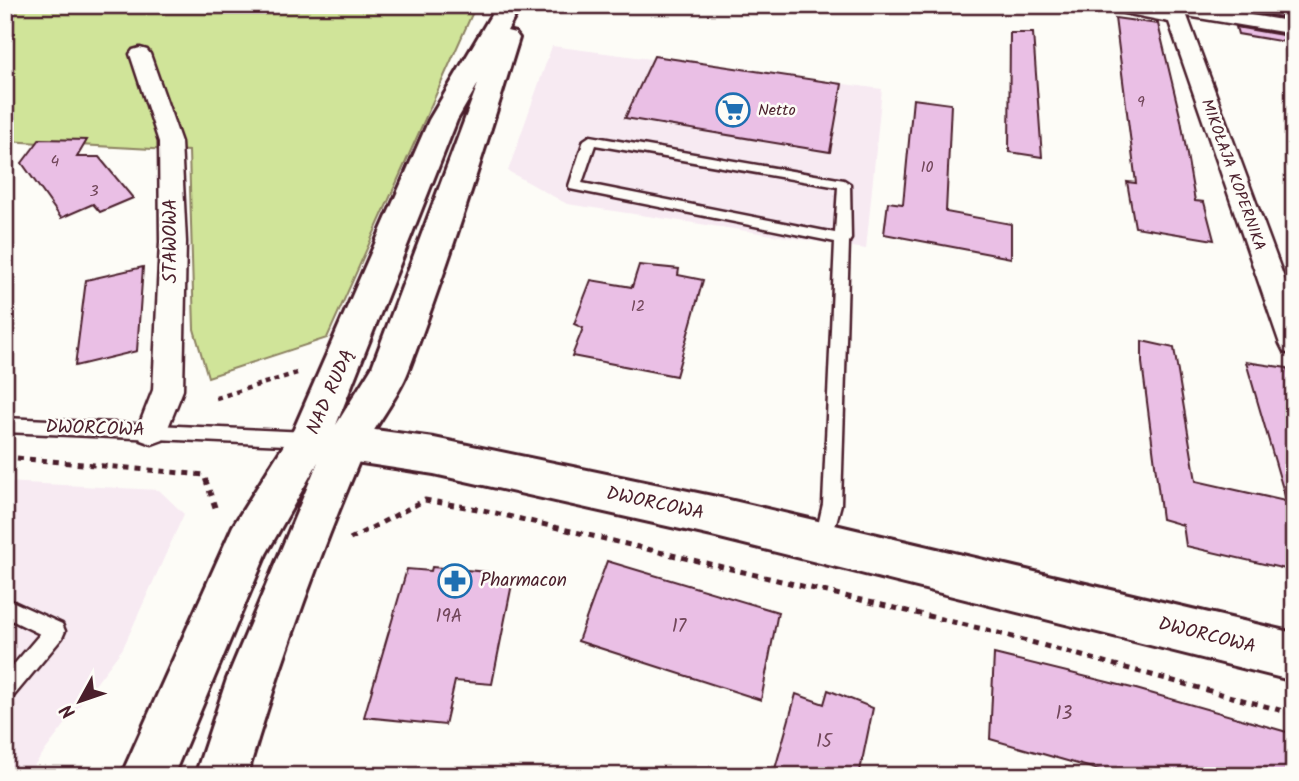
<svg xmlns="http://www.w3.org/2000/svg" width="1299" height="781" font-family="Kalam,sans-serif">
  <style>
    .built { fill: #f7eaf2 }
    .green { fill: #d0e499; stroke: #8d8262; stroke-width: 2 }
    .building { fill: #eabfe5; stroke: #4a1f2b; stroke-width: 2 }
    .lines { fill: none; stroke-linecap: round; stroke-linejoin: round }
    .lane-casing { stroke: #4a1f2b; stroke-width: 5 }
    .street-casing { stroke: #4a1f2b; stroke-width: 5 }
    .secondary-casing { stroke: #4a1f2b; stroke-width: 6 }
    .primary-casing { stroke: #4a1f2b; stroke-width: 6 }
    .path-far1 { stroke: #4a1f2b; stroke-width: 4.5; stroke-dasharray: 5 5; stroke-linecap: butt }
    .path { stroke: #4a1f2b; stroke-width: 5; stroke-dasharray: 6 6; stroke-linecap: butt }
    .lane { fill: #fdfcf7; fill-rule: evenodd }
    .street { fill: #fdfcf7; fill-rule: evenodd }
    .secondary { fill: #fdfcf7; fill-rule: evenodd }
    .primary { fill: #fdfcf7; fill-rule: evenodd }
    .labels { text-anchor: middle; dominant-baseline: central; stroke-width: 5; stroke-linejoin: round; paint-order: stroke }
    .number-label { font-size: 16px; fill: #72475a }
    .far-poi-label { font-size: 16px; fill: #4a1f2b; stroke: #fdfcf7; text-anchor: start }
    .far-street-label { font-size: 16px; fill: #4a1f2b; stroke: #fdfcf7 }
    .street-label { font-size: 19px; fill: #4a1f2b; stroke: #fdfcf7 }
    .poi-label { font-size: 19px; fill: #4a1f2b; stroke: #fdfcf7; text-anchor: start }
    .near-number-label { font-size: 19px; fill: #72475a }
  </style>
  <rect width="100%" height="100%" fill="#fdfcf7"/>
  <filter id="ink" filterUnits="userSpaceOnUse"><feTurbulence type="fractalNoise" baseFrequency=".0143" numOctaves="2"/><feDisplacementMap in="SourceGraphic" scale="14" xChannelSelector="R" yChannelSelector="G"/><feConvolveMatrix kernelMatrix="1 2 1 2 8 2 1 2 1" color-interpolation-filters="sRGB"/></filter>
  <g filter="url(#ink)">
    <path class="built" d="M552 46 882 89 866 249 567 204 508 171Z
      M5 482 159 490 184 514 123 648 26 776H5Z"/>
    <path class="green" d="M5 5H476L327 338 208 377 194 329 189 151 5 141Z"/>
    <path class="building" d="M1231 5H1278L1282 17 1232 9Z
      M1115 18 1158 24 1181 120 1195 201 1204 202 1214 240 1135 227 1127 182 1136 183Z
      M1236 27 1288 36 1291 43 1238 34Z
      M1010 33H1033L1042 157 1009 152Z
      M654 56 842 84 830 152 625 118Z
      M913 99 951 104 946 212 1011 224V258L884 234 888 202 903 204Z
      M40 139 87 140 77 157H99L133 198 100 212 93 204 61 218 22 163Z
      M639 265 679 269 678 275 703 280 676 376 572 356 583 328 574 324 591 280 632 287Z
      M143 267 137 351 75 366 86 280Z
      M1142 341 1174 348 1196 481 1294 503V571L1186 546 1183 525 1162 519 1142 363Z
      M1246 362 1287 368 1294 388V495L1285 496Z
      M607 561 778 612 761 700 578 641Z
      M432 567 487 572 486 576 513 579 492 684 455 681 445 725 364 717 407 569 431 571Z
      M994 654 1136 689 1294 734V776H1120L990 739Z
      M828 690 873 708 859 776H773L796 694 824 704Z"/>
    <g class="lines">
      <defs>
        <path id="lane" d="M590 136 844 180 850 184 851 239 849 242 841 504 829 549 823 552 817 549 814 543 823 504 835 242 570 189 569 186 584 140ZM595 145 838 187 835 233 582 183Z
          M5 418 308 432 314 434 316 439 314 444 308 446 5 432Z
          M5 598 62 624 65 631 62 638 12 698 5 701V675L40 634 5 617Z"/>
        <path id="street" d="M1102 5H1142L1167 10 1166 5H1189L1294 22V34L1187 16 1294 305V355L1284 352 1280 344 1169 22 1104 9Z
          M140 48 147 50 150 54 181 142 186 242 183 390 163 440 152 444 141 440 137 431 153 390 160 242 159 142 130 54 133 50Z"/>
        <path id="secondary" d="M316 422 434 438 712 496 1294 633V681L712 536 434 474 316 456 302 451 296 439 302 427Z"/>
        <path id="primary" d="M497 5H521L507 31 515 33 519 38C485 149 450 261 409 369 398 399 375 423 363 452 318 558 279 666 247 776H195L227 679 318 462 266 554 173 776H121L233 526 294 429 429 120ZM478 84 372 367 336 425 457 120Z"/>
      </defs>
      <use href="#lane" class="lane-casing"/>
      <use href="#street" class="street-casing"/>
      <use href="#secondary" class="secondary-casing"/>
      <use href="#primary" class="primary-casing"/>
      <path class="path-far1" d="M216 398 297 373"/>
      <path class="path" d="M5 457 204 475 217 513
        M350 539 425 500 483 510 987 630 1294 714"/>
      <use href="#lane" class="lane"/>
      <use href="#street" class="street"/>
      <use href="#secondary" class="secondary"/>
      <use href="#primary" class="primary"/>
    </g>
  </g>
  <defs>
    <symbol id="supermarket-ring" viewBox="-11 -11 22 22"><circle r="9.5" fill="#fdfcf7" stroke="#1f6fb2" stroke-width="1.5"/><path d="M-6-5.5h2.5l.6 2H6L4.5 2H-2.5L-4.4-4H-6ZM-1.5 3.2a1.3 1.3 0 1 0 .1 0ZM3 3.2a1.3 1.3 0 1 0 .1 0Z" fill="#1f6fb2"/></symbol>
    <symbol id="pharmacy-ring" viewBox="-11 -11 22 22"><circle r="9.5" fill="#fdfcf7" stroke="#1f6fb2" stroke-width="1.5"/><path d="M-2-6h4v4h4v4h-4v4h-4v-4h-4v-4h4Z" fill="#1f6fb2"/></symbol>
  </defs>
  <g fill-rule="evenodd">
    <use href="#supermarket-ring" x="714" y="91" width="38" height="38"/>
    <use href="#pharmacy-ring" x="436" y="562" width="38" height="38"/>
  </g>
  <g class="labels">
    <g class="number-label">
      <text x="1141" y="102">9</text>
      <text x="55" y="161">4</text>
      <text x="927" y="167">10</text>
      <text x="94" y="191">3</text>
      <text x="638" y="306">12</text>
    </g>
    <g class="far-poi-label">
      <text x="758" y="110">Netto</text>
    </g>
    <g class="far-street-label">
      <text transform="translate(1233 175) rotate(70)">MIKOŁAJA KOPERNIKA</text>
    </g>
    <g class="street-label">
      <text transform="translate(171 241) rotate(-90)">STAWOWA</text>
      <text transform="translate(331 392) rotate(-66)">NAD RUDĄ</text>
      <text transform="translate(95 429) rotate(2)">DWORCOWA</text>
      <text transform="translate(655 504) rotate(12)">DWORCOWA</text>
      <text transform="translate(1207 636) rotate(14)">DWORCOWA</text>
    </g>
    <g class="poi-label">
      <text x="480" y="581">Pharmacon</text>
    </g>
    <g class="near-number-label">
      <text x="449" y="617">19A</text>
      <text x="679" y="627">17</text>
      <text x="1064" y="714">13</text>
      <text x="824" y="742">15</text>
    </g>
  </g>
  <rect width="1299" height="781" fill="none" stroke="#fdfcf7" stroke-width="28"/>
  <rect x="14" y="14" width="1271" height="753" fill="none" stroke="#4a1f2b" stroke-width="2.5" filter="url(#ink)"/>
  <g transform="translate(80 701) rotate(230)" stroke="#fdfcf7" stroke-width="5" paint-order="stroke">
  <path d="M0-5L12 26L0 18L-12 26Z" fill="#4a1f2b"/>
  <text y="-10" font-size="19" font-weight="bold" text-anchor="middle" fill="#4a1f2b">N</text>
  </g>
</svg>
